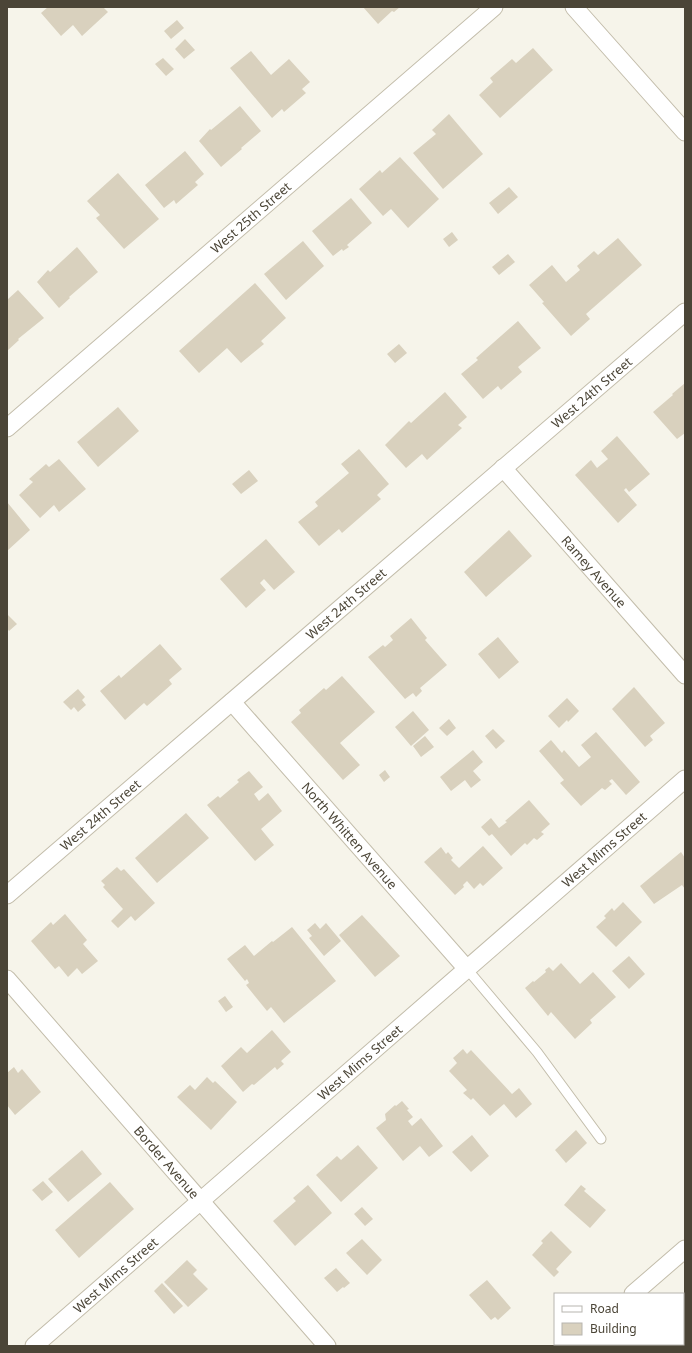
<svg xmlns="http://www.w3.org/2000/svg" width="692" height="1353" font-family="'Noto Sans',sans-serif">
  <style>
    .building { fill: #d9d1be }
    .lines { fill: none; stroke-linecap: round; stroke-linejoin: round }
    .lane-casing { stroke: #c3bdab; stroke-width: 11 }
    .street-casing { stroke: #c3bdab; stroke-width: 19 }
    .lane { stroke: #fff; stroke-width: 9 }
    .street { stroke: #fff; stroke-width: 17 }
    .labels { text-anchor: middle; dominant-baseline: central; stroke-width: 3.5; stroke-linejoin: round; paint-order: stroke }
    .street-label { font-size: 13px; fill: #4b4537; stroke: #fff }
  </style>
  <rect width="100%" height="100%" fill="#f6f4ea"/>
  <path class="building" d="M48 7H103L108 12 82 36 73 25 61 36 41 13Z
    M363 7H400L394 12 392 11 378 24Z
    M177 20 184 28 171 39 164 31Z
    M185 39 195 50 184 59 175 49Z
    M533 48 553 70 500 118 479 95 493 82 490 78 512 59 516 63Z
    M251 51 271 75 289 59 310 82 302 89 306 93 284 112 282 109 272 118 230 68Z
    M163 58 174 69 166 76 155 64Z
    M240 106 261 131 241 148 242 149 221 167 199 141 210 129 211 130Z
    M449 114 483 154 443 189 413 153 436 134 432 130Z
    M185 151 204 174 195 182 198 185 176 204 174 200 164 208 145 185Z
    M400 157 439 199 408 228 391 209 383 216 359 189 380 170 382 173Z
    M118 173 159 219 124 249 96 218 100 215 87 201Z
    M509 187 518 197 498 214 489 203Z
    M351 198 372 223 347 245 349 247 343 251 342 249 333 256 312 231Z
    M452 232 458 240 449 247 443 239Z
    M618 238 642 265 586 314 590 319 571 336 542 303 544 302 529 285 552 265 566 282 580 270 577 266 594 251 598 255Z
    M303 241 324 266 286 300 264 274Z
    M77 247 98 272 69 297 70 298 59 308 37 282 48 270 50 272Z
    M508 254 515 262 499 275 492 267Z
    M255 283 286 318 261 341 264 344 241 363 227 348 199 373 179 351Z
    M18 290 44 318 18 339 19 340 7 351V300Z
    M518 321 541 348 518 367 522 372 501 390 498 386 483 399 461 374 478 360 476 358Z
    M399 344 407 353 395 363 387 354Z
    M685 383V433L677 439 653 412 673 395 672 394Z
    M445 392 467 417 458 425 462 428 427 460 422 454 406 468 385 445 409 421 411 423Z
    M118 407 139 431 98 467 77 442Z
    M617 436 650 474 629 492 626 488 624 490 637 505 618 523 575 475 591 460 597 468 608 459 601 451Z
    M359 449 389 484 377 495 381 499 342 533 339 529 319 546 298 522 318 506 315 502 349 473 341 464Z
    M59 459 86 489 59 512 54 505 40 518 19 495 33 482 29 479 46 464 49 467Z
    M249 470 258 481 241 494 232 484Z
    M7 502 30 530 7 551Z
    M509 530 532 556 486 597 464 572Z
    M266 539 295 572 274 590 264 579 260 583 266 590 246 608 220 579Z
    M7 614 17 624 9 631 7 628Z
    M411 618 427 638 425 640 447 665 420 688 422 691 416 697 413 693 405 699 368 657 383 645 385 647 393 640 390 636Z
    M498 637 519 662 499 679 478 654Z
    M160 644 182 669 169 680 172 684 147 706 144 703 125 720 100 691 119 675 121 678Z
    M342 676 375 712 340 743 360 765 343 780 291 722 301 713 299 710 324 688 326 690Z
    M634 687 665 723 650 736 653 740 645 747 612 709Z
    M78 689 85 697 82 700 86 705 78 712 74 707 71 710 63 702Z
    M567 698 579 711 568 722 567 720 559 728 548 716Z
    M413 711 429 730 411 746 395 727Z
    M449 719 456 728 447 736 439 728Z
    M493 729 505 741 496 749 485 736Z
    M596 732 640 782 626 795 612 779 609 781 612 784 605 790 602 788 581 806 560 783 564 780 539 751 551 740 562 753 564 750 579 767 591 757 581 745Z
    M425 736 434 747 421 757 413 746Z
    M473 750 483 762 473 771 481 780 471 788 465 780 451 791 440 777Z
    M385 770 390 777 384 782 379 775Z
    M249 771 263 787 254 794 259 801 268 793 282 811 261 829 274 845 255 861 207 805 218 796 220 798 239 782 237 780Z
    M529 800 550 824 541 832 544 834 537 840 534 838 527 845 525 843 511 856 492 834 489 836 481 827 491 818 499 828 507 822 505 821Z
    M186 813 209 838 157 883 135 858Z
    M483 846 503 868 483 886 480 883 474 889 467 881 463 885 464 887 455 895 424 862 441 847 446 854 448 852 453 858 451 860 459 868Z
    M681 852 685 858V889L682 885 654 904 640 886Z
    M117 867 121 871 124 869 155 903 135 921 131 916 118 928 111 921 123 909 103 887 105 885 101 881Z
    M623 902 642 922 616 947 596 927 606 918 604 916 612 908 614 911Z
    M65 914 87 940 83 944 98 961 82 974 77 968 68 977 59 966 55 969 31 941 51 922 53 925Z
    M362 915 400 956 375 977 339 935Z
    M315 923 320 929 326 923 341 941 324 956 309 938 312 936 307 930Z
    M292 927 336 981 284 1023 271 1007 267 1011 246 985 249 983 247 979 245 981 227 959 245 945 254 956 272 941 273 942Z
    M629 956 645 974 629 989 612 971Z
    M561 963 580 984 593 972 616 997 590 1020 592 1023 575 1039 551 1012 548 1016 525 988 533 981 534 982 546 972 545 970 549 967 553 971Z
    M225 996 233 1007 226 1012 218 1001Z
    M272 1030 291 1052 281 1061 284 1064 277 1070 275 1067 254 1085 252 1084 243 1092 221 1066 241 1047 247 1053Z
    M463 1049 467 1054 471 1050 512 1094 519 1088 532 1104 516 1118 504 1104 490 1116 473 1098 471 1100 463 1093 467 1090 449 1071 457 1063 453 1058Z
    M14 1067 18 1073 22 1069 41 1092 15 1115 7 1105V1073Z
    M207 1077 213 1083 215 1081 237 1102 211 1130 177 1097 190 1085 195 1090Z
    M402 1101 409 1109 407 1110 413 1117 408 1121 412 1126 421 1118 443 1146 429 1157 420 1146 403 1161 376 1128 386 1120 385 1114 395 1105 396 1106Z
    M576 1130 587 1143 566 1163 555 1150Z
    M472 1135 489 1156 471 1172 452 1152Z
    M358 1145 378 1168 341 1202 316 1175 337 1156 341 1160Z
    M82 1150 102 1174 68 1202 48 1179Z
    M43 1181 53 1192 42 1201 32 1190Z
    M110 1182 134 1209 79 1258 55 1230Z
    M308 1185 332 1213 295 1246 273 1221 296 1201 293 1198Z
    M581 1185 586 1189 584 1191 606 1210 590 1228 564 1205Z
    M362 1207 373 1219 365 1226 354 1214Z
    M551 1231 572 1252 556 1269 559 1272 554 1277 532 1255 543 1243 541 1241Z
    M362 1239 382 1260 367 1275 346 1253Z
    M187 1260 197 1270 193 1274 208 1289 188 1307 164 1282Z
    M336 1268 350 1283 344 1288 343 1287 337 1292 324 1278Z
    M487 1280 511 1308 498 1320 495 1317 491 1320 469 1295Z
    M162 1283 183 1306 174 1314 154 1291Z
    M657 1344 658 1346 660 1344H678L680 1346H655Z"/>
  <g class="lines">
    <defs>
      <path id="lane" d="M467 969 537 1052 601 1139"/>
      <g id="street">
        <path d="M574 7 685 132"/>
        <path id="s1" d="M7 428 494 7"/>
        <path id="s2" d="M503 468 685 675"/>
        <path id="s3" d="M232 702 467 969"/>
        <path id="s4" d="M7 895 685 312"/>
        <path id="s5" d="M7 979 327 1346"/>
        <path d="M633 1294 685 1249"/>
        <path id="s6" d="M34 1346 685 779"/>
        <path d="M573 1346 575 1344"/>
      </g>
    </defs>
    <use href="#lane" class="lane-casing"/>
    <use href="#street" class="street-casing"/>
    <use href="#lane" class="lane"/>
    <use href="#street" class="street"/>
  </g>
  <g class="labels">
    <g class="street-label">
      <text stroke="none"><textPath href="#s1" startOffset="322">West 25th Street</textPath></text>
      <text stroke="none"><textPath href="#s4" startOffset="771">West 24th Street</textPath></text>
      <text stroke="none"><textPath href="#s2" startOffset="138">Ramey Avenue</textPath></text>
      <text stroke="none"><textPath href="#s4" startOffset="447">West 24th Street</textPath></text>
      <text stroke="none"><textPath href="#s4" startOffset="123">West 24th Street</textPath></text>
      <text stroke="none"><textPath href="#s3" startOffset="178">North Whitten Avenue</textPath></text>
      <text stroke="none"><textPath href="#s6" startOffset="756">West Mims Street</textPath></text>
      <text stroke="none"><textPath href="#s6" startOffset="432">West Mims Street</textPath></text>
      <text stroke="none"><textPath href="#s5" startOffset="243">Border Avenue</textPath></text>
      <text stroke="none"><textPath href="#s6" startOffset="108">West Mims Street</textPath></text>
    </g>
  </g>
  <rect width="692" height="1353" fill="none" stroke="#4b4537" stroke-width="16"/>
  <rect x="554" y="1293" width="130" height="52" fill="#ffffff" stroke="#b7b5af"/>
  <rect x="562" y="1306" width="20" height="6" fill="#ffffff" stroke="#b7b5af"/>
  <text x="590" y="1313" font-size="12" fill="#4b4537">Road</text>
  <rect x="562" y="1323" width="20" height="12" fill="#d9d1be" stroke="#b7b5af"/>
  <text x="590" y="1333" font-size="12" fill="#4b4537">Building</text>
</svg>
